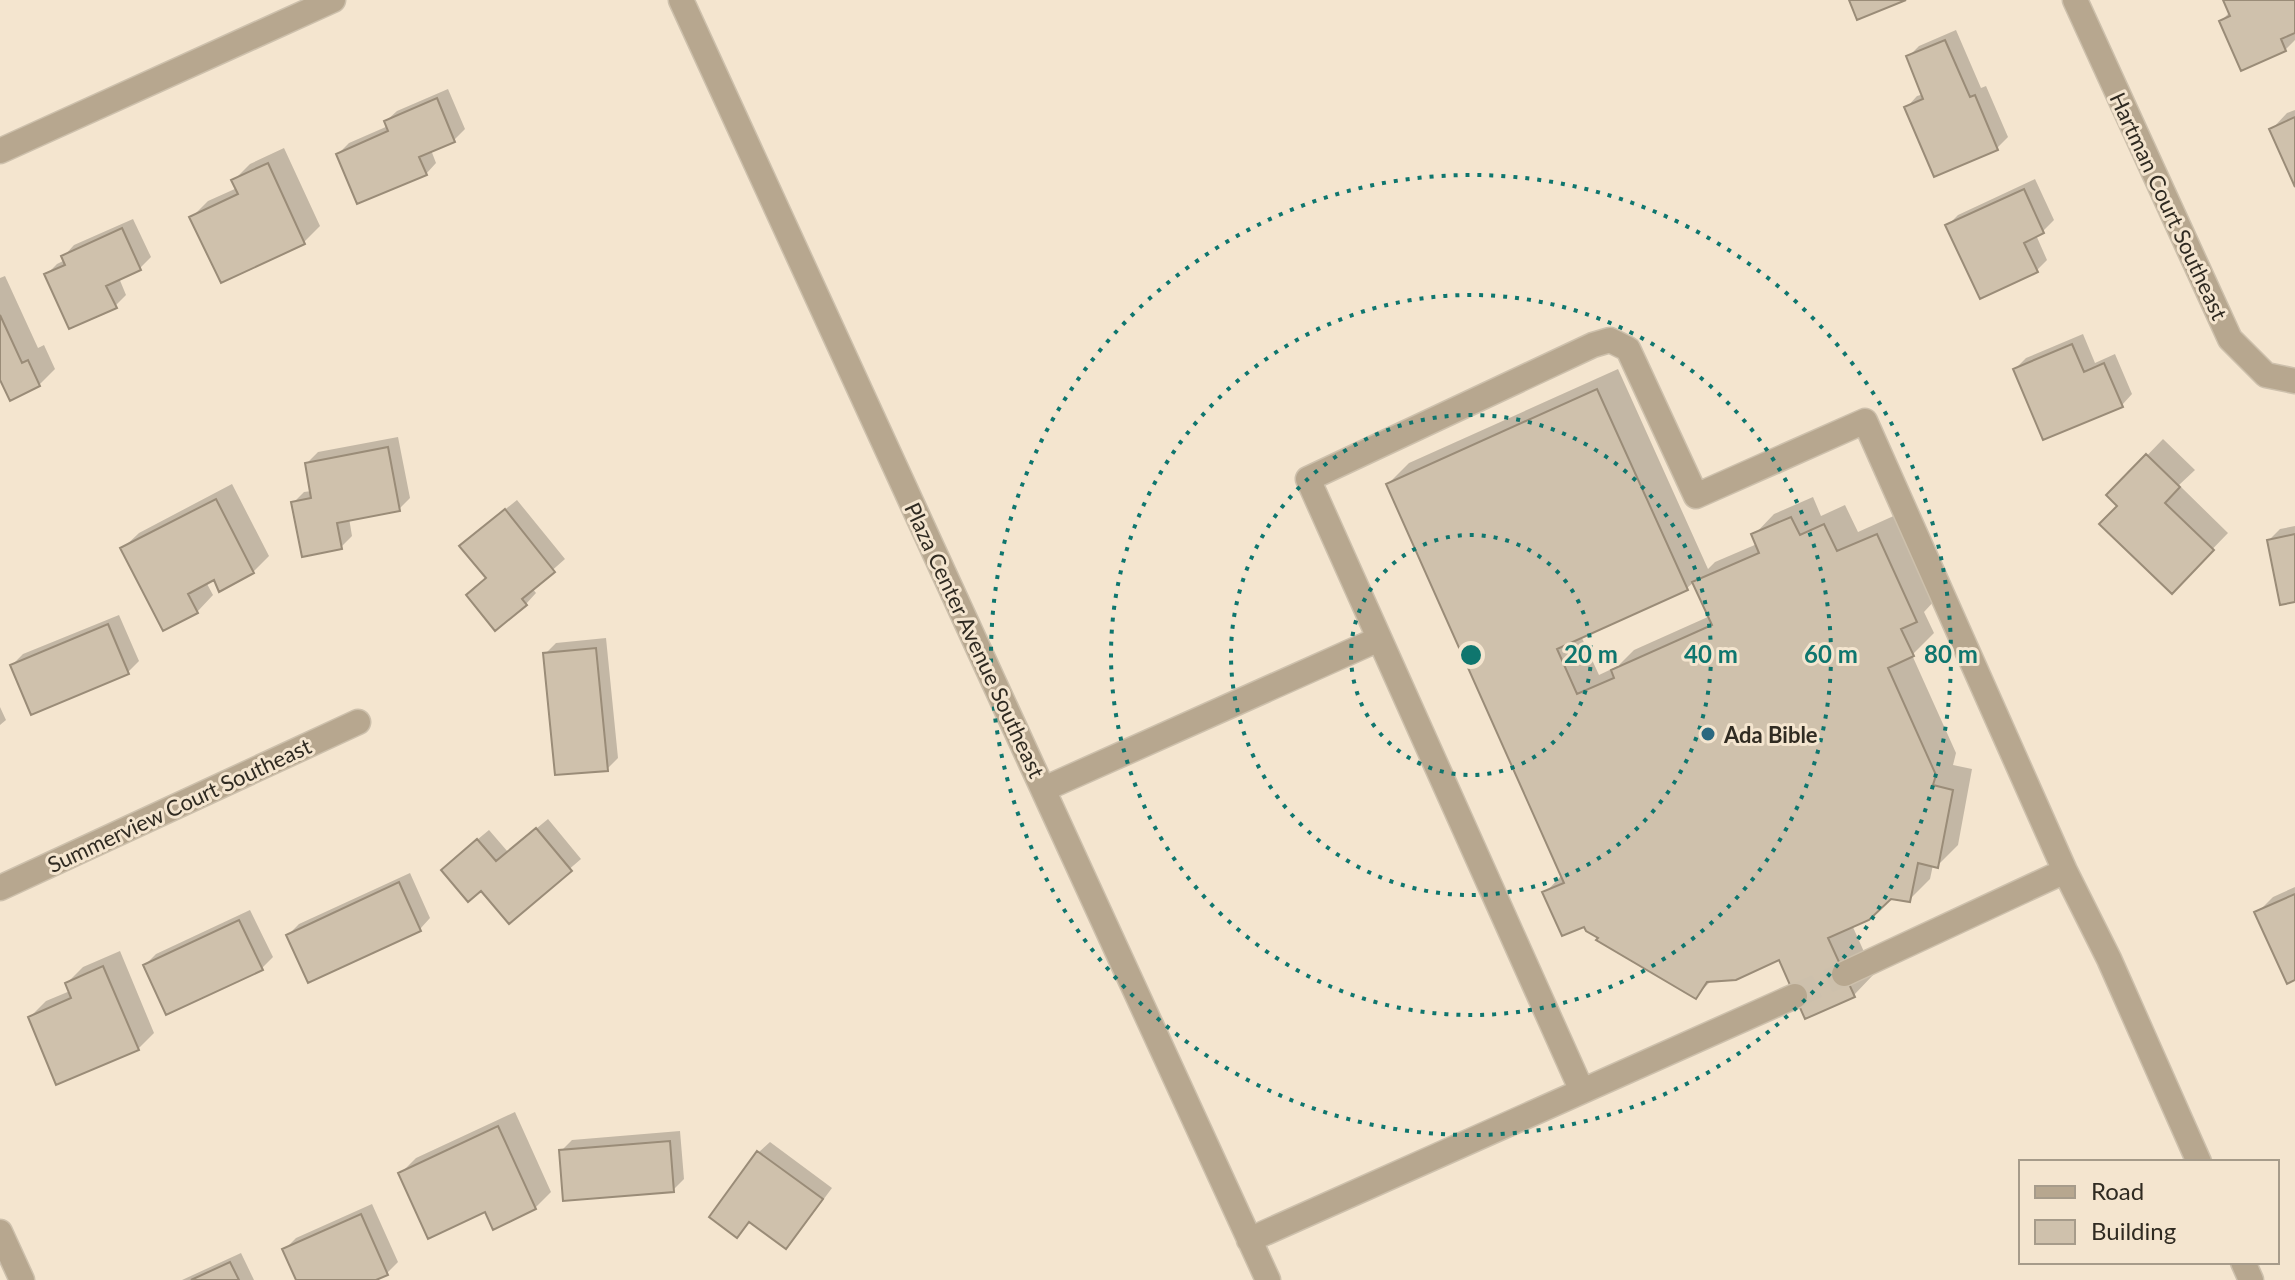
<svg xmlns="http://www.w3.org/2000/svg" width="2295" height="1280" font-family="Lato,sans-serif">
  <style>
    .shadow { fill: #0003; fill-rule: evenodd }
    .building { fill: #cfc1ac; stroke: #9a8c78; stroke-width: 2 }
    .lines { fill: none; stroke-linecap: round; stroke-linejoin: round }
    .minor-tunnel { stroke: #cdc0ac; stroke-width: 24; stroke-dasharray: 24 12; stroke-linecap: butt }
    .minor-casing { stroke: #cdc0ac; stroke-width: 27 }
    .minor { stroke: #b7a78f; stroke-width: 24 }
    .ring { fill: none; stroke: #0f766e; stroke-width: 4; stroke-dasharray: 4 8 }
    .poi-dot { fill: #2c6980; stroke: #f4e5cf; stroke-width: 3 }
    .labels { text-anchor: middle; dominant-baseline: central; stroke-width: 6; stroke-linejoin: round; paint-order: stroke }
    .street-label { font-size: 22px; fill: #302b22; stroke: #f4e5cf }
    .poi-label { font-size: 22px; font-weight: bold; fill: #302b22; stroke: #f4e5cf; text-anchor: start }
    .centre { fill: #0f766e; stroke: #f4e5cf; stroke-width: 4 }
    .ring-label { font-size: 24px; text-anchor: middle; font-weight: bold; fill: #0f766e; stroke: #f4e5cf; stroke-width: 6; stroke-linejoin: round; paint-order: stroke }
  </style>
  <rect width="100%" height="100%" fill="#f4e5cf"/>
  <path class="shadow" d="M2225 0H2295V40L2285 50 2221 21 2230 12Z
    M1956 30 1981 88 1986 86 2008 137 1997 148 1907 107 1917 96 1924 94 1908 57 1919 46Z
    M448 89 465 129 454 140 431 150 436 163 426 174 338 154 349 143 388 126 386 121 397 111Z
    M2295 110V182L2271 130 2287 113Z
    M284 148 320 226 304 242 192 217 208 201 237 188 234 180 250 164Z
    M2035 179 2054 220 2043 231 2036 235 2047 260 2036 271 1948 225 1958 215Z
    M133 219 151 257 140 268 119 278 126 295 115 306 46 275 57 264 65 260 64 256 74 245Z
    M5 276 38 348 44 345 55 369 39 385 0 378V278Z
    M2083 334 2095 363 2115 354 2132 394 2122 405 2015 369 2026 358Z
    M1618 369 1708 569 1715 562 1757 544 1754 535 1774 514 1813 497 1821 516 1845 505 1858 532 1898 514 1936 599 1924 612 1934 633 1912 655 1956 753 1953 765 1972 769 1958 845 1937 866 1933 865 1930 879 1909 900 1890 897 1852 925 1874 974 1854 995 1780 957 1712 980 1696 996 1600 937 1545 893 1563 874 1388 484 1409 463ZM1694 582 1710 616 1634 650 1618 666 1599 675 1581 636 1687 588Z
    M398 437 410 498 399 509 349 518 352 536 341 547 293 503 304 492 312 491 307 463 318 452Z
    M2163 439 2195 470 2179 485 2228 533 2172 591 2120 506 2109 495Z
    M232 484 269 556 253 572 215 578 206 582 213 595 197 612 122 549 139 533Z
    M517 500 565 559 532 588 536 593 526 604 488 577 473 535Z
    M2295 526V600L2269 540 2280 529Z
    M119 615 139 661 128 672 12 665 23 654Z
    M606 638 618 758 607 769 545 654 556 643Z
    M0 707 6 720 0 725Z
    M548 819 581 859 509 921 454 859 489 830 508 852Z
    M410 873 430 918 420 929 288 935 299 924Z
    M2295 887V978L2257 913 2273 897Z
    M250 910 273 957 262 968 145 965 156 954Z
    M120 951 154 1033 138 1049 30 1017 46 1001 70 991 67 983 83 967Z
    M515 1112 551 1192 535 1208 486 1210 400 1174 416 1158Z
    M680 1131 684 1179 673 1190 561 1151 572 1140Z
    M770 1142 832 1188 796 1236 786 1247 750 1221 737 1235 712 1216 759 1152Z
    M372 1204 398 1262 387 1273 371 1280H298L285 1249 296 1238Z
    M241 1253 254 1280H182Z"/>
  <path class="building" d="M1849 0H1906L1857 20Z
    M2223 0H2295V33L2281 39 2286 51 2241 71 2219 21 2230 16Z
    M1945 40 1970 97 1975 95 1998 150 1934 177 1904 107 1923 99 1906 56Z
    M437 98 455 142 419 157 427 175 357 204 336 154 388 131 384 121Z
    M2295 117V187L2269 129Z
    M268 163 305 244 221 283 189 217 238 194 231 180Z
    M2024 189 2044 233 2024 243 2038 272 1980 299 1945 225Z
    M122 228 141 270 106 286 117 308 69 329 44 274 65 265 61 256Z
    M0 315 22 363 28 360 40 386 10 401 0 380Z
    M2072 344 2084 372 2104 363 2123 407 2043 440 2013 369Z
    M1597 389 1688 590 1557 649 1577 694 1614 678 1611 670 1712 625 1692 582 1759 553 1751 534 1791 517 1800 535 1824 524 1837 551 1877 534 1917 622 1901 629 1914 656 1888 668 1936 775 1933 785 1953 790 1938 868 1918 863 1910 902 1891 899 1869 920 1828 938 1855 997 1805 1019 1779 960 1736 980 1707 982 1696 999 1596 940 1598 938 1586 931 1584 927 1562 936 1542 892 1564 883 1386 484Z
    M388 447 400 511 337 523 342 549 302 557 291 502 311 498 305 463Z
    M2146 454 2180 487 2165 503 2214 550 2172 594 2099 524 2117 506 2106 495Z
    M216 499 254 573 219 592 214 580 188 594 198 613 163 631 120 548Z
    M505 509 555 572 522 599 527 605 495 631 466 595 486 578 459 546Z
    M2295 534V602L2280 605 2267 540Z
    M108 624 129 674 31 715 10 665Z
    M596 648 608 771 555 775 543 653Z
    M536 828 572 871 509 924 481 891 468 902 441 870 477 839 496 861Z
    M399 882 421 931 308 983 286 935Z
    M2295 894V980L2287 984 2254 912Z
    M239 920 263 970 166 1015 143 965Z
    M103 966 139 1050 56 1085 28 1017 71 998 65 983Z
    M498 1126 536 1209 493 1230 485 1212 428 1239 398 1173Z
    M670 1141 674 1192 563 1201 559 1150Z
    M757 1151 823 1199 786 1249 749 1222 737 1238 709 1217Z
    M361 1214 388 1275 376 1280H296L282 1249Z
    M230 1262 239 1280H191Z"/>
  <g class="lines">
    <path class="minor-tunnel" d="M1795 996 1844 974"/>
    <defs>
      <path id="minor" d="M681 0 1268 1280
        M2075 0 2230 339 2266 375 2295 381
        M0 151 333 0
        M1044 789 1379 639
        M0 888 358 722
        M1844 974 2065 871 2109 959 2199 1162
        M1582 1091 1308 479 1593 345 1610 340 1628 349 1696 496 1865 421 2065 871
        M0 1232 22 1280
        M1249 1240 1795 996
        M2243 1262 2251 1280"/>
    </defs>
    <use href="#minor" class="minor-casing"/>
    <use href="#minor" class="minor"/>
  </g>
  <g class="ring">
    <circle cx="1471" cy="655" r="120"/>
    <circle cx="1471" cy="655" r="240"/>
    <circle cx="1471" cy="655" r="360"/>
    <circle cx="1471" cy="655" r="480"/>
  </g>
  <circle class="poi-dot" cx="1708" cy="734" r="8"/>
  <g class="labels">
    <g class="street-label">
      <text transform="translate(2169 206) rotate(65)">Hartman Court Southeast</text>
      <text transform="translate(975 640) rotate(65)">Plaza Center Avenue Southeast</text>
      <text transform="translate(179 805) rotate(-25)">Summerview Court Southeast</text>
    </g>
    <g class="poi-label">
      <text x="1724" y="734">Ada Bible</text>
    </g>
  </g>
  <circle cx="1471" cy="655" r="12" class="centre"/>
  <g class="ring-label">
    <text x="1591" y="663">20 m</text>
    <text x="1711" y="663">40 m</text>
    <text x="1831" y="663">60 m</text>
    <text x="1951" y="663">80 m</text>
  </g>
  <rect x="2019" y="1160" width="260" height="104" fill="#f4e5cf" stroke="#a69b8a" stroke-width="2"/>
  <rect x="2035" y="1186" width="40" height="12" fill="#b7a78f" stroke="#a69b8a" stroke-width="2"/>
  <text x="2091" y="1200" font-size="24" fill="#302b22">Road</text>
  <rect x="2035" y="1220" width="40" height="24" fill="#cfc1ac" stroke="#a69b8a" stroke-width="2"/>
  <text x="2091" y="1240" font-size="24" fill="#302b22">Building</text>
</svg>
